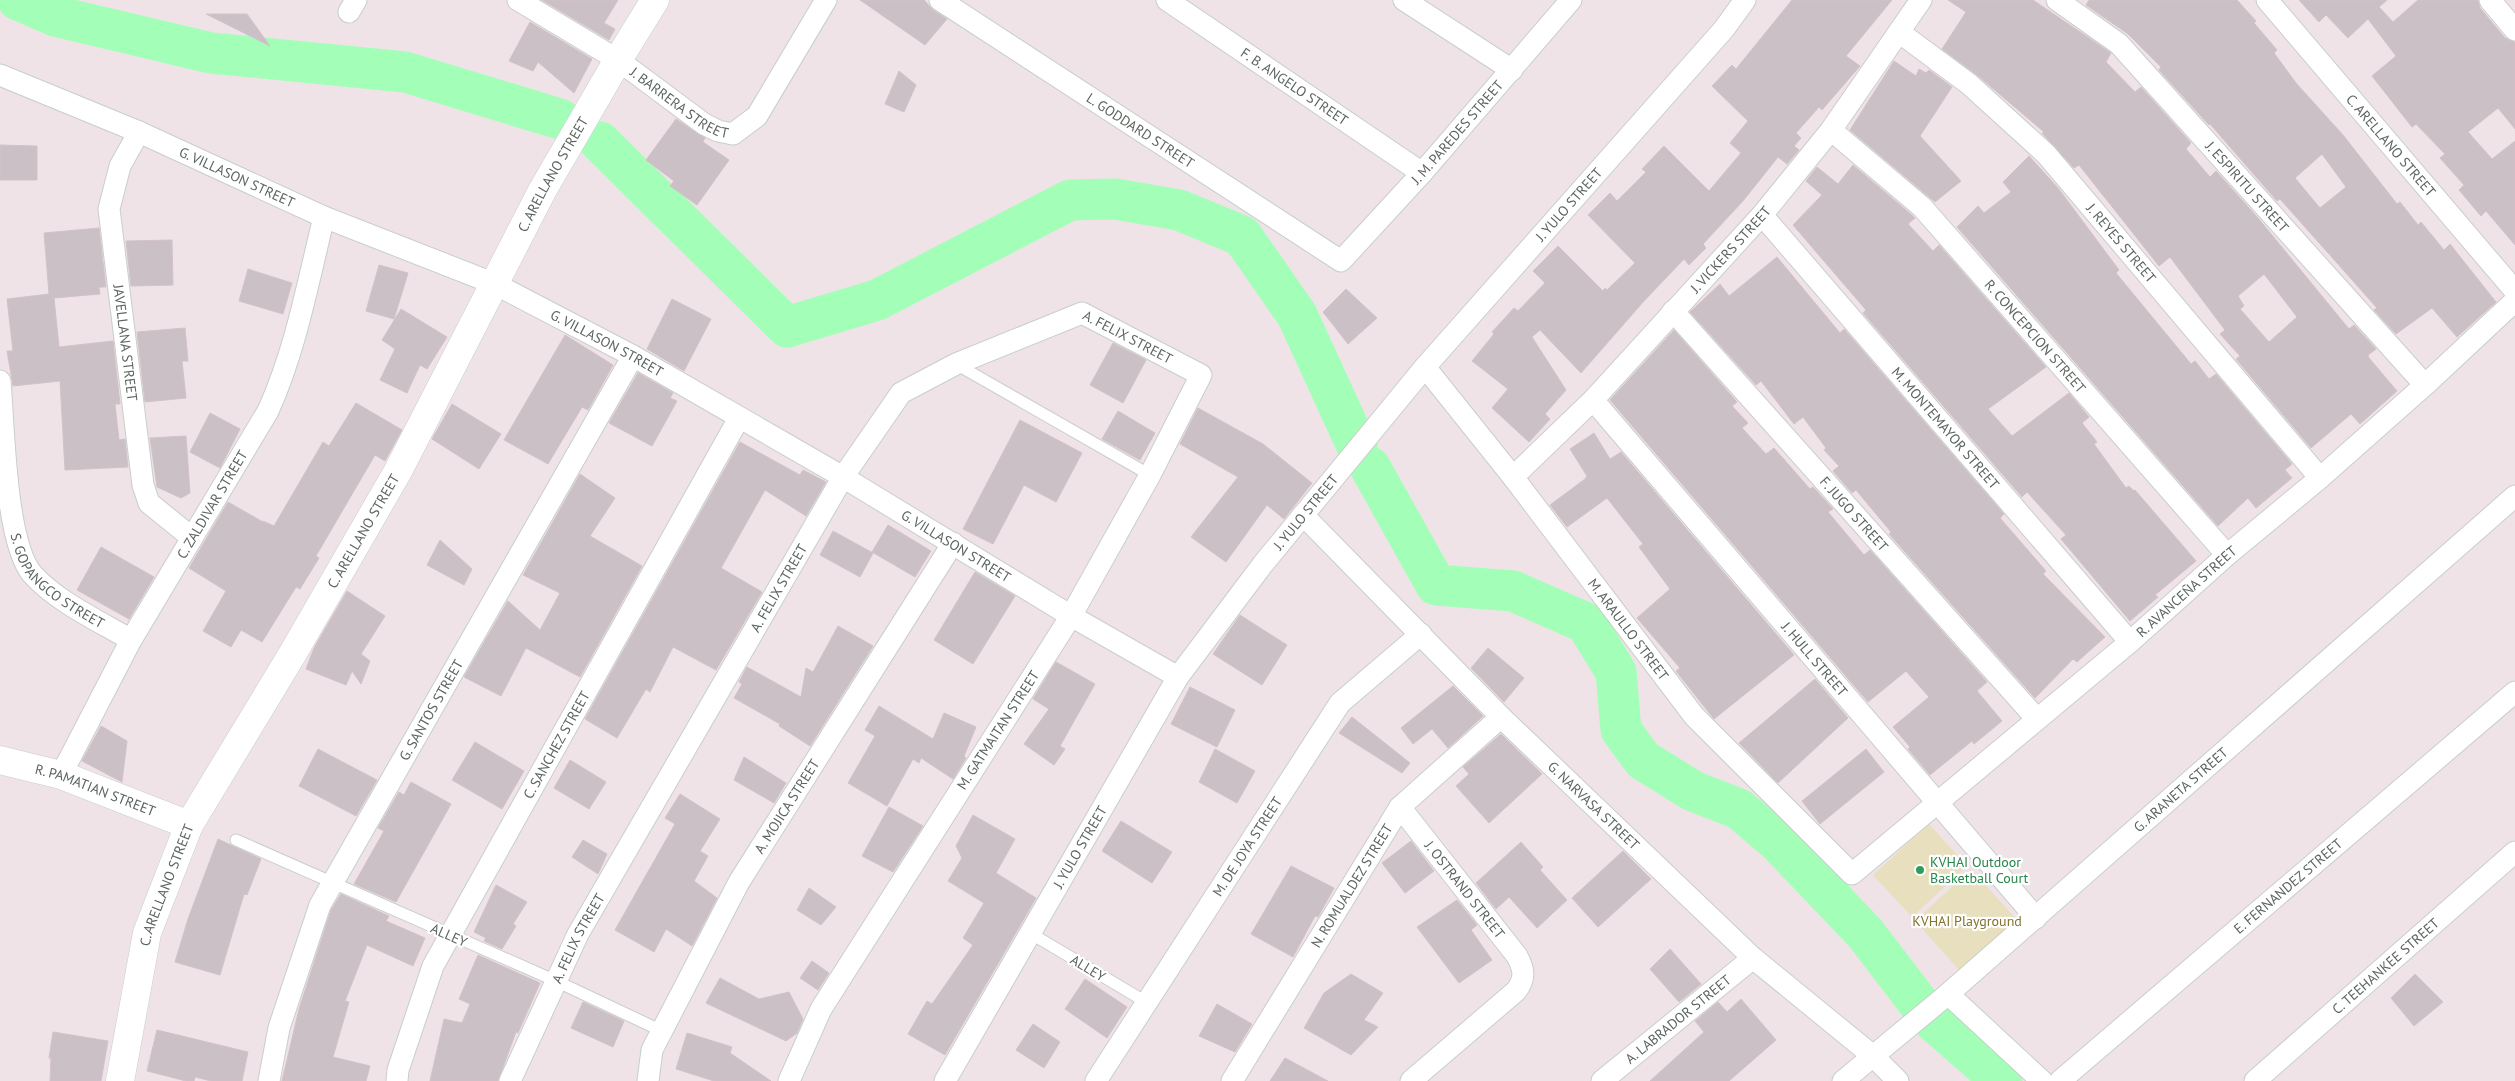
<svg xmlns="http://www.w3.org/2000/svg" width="2515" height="1081" font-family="'PT Sans',sans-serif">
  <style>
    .green { fill: #e8dfbe }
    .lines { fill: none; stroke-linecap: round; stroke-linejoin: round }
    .river { stroke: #a3ffb7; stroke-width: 41 }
    .building { fill: #cac0c5; stroke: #d4c1cb; fill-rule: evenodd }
    .service-casing { stroke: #c7cfca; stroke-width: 13 }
    .minor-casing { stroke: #c7cfca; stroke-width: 23 }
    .tertiary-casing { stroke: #c7cfca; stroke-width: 29 }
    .service { stroke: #fff; stroke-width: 11 }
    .minor { stroke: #fff; stroke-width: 21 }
    .tertiary { stroke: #fff; stroke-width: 28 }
    .leisure-dot { fill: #2e9e5b; stroke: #fff; stroke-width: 2 }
    .labels { text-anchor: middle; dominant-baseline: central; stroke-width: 4.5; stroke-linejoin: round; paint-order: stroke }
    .street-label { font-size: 14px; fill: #5b655e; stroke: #fff }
    .leisure-label { font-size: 14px; fill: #27864d; stroke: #fff; text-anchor: start }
    .park-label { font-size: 14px; fill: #82732e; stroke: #fff }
  </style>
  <rect width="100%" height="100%" fill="#efe3e8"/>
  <path class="green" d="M1929 824 1967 866 1912 917 1873 875Z
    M1971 869 2018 921 1962 973 1915 921Z"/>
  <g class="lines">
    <path class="river" d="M18 0 55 16 211 53 405 72 560 119
      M600 142 787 327 877 300 1070 200 1115 199 1179 210 1242 236 1297 315 1357 446
      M1370 467 1436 585 1513 591 1586 623 1616 672 1621 730 1643 760 1693 791 1739 809 1777 841 1865 933 1920 1005
      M1930 1018 2002 1081"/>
  </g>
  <path class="building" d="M542 0H618L604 23 615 29 609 40Z
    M860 0H924L933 10 947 19 925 45Z
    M1792 0H1892L1846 56 1860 66 1822 110 1819 107 1796 133 1801 138 1794 146 1799 150 1787 164 1778 157 1743 201 1703 244 1706 248 1689 265 1684 259 1644 301 1581 373 1540 330 1532 337 1566 390 1545 414 1550 419 1529 442 1492 408 1508 389 1472 361 1494 334 1492 332 1514 308 1518 311 1545 283 1533 271 1558 246 1603 291 1605 288 1607 290 1635 263 1588 215 1610 193 1617 201 1646 172 1642 169 1664 146 1709 191 1741 153 1730 143 1748 121 1712 86 1732 65 1736 69Z
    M1948 0H2033L2111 53 2106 62 2135 92 2141 87 2191 143 2186 149 2210 177 2216 171 2258 218 2349 329 2354 325 2376 349 2368 355 2369 358 2397 391 2360 424 2351 414 2311 448 2236 359 2240 356 2220 334 2225 330 2170 257 2159 266 2079 165 2074 168 2042 133 2044 132 1977 75 1942 49 1966 12ZM2264 274 2297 317 2269 342 2240 309 2244 306 2238 296Z
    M2089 0H2237L2256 21 2254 23 2277 50 2274 53 2296 83 2343 135 2397 204 2400 202 2418 225 2421 222 2444 250 2450 244 2496 302 2457 337 2432 308 2396 334 2374 310 2377 308 2280 199 2277 201 2210 124 2209 125 2159 70 2161 67 2128 34 2086 5ZM2322 154 2346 187 2320 208 2295 178Z
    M2299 0H2387L2379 7 2393 22 2418 0H2478L2480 8 2505 38 2515 42V129L2498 108 2468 132 2492 159 2515 141V245L2486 211 2481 216 2459 190 2464 185 2440 158 2445 154 2416 124 2412 127 2372 76 2396 56 2368 19 2348 38 2326 15 2319 22Z
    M206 14H247L270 46Z
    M530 22 592 59 574 93 538 62 533 71 509 61Z
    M1894 61 1916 76 1919 69 1926 73 1929 70 1952 87 1920 136 1961 181 1935 202 1850 130Z
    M899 71 916 85 904 112 885 104Z
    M676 119 705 138 703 142 729 160 697 205 670 186 674 181 646 160Z
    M0 145 37 146V180H0Z
    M2029 156 2058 188 2119 270 2116 273 2191 364 2195 361 2209 379 2216 374 2292 464 2285 470 2292 478 2256 508 2248 498 2218 526 1957 227 1978 206 1984 213 2011 192 2003 182Z
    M1853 165 1913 216 1915 218 1908 224 1933 251 1939 245 2046 367 1988 409 2012 436 2069 393 2089 417 2082 423 2097 442 2094 444 2126 488 2129 486 2134 491 2135 490 2196 561 2155 595 2158 597 2130 621 2061 539 2066 535 2027 492 2022 497 1863 313 1866 310 1793 225 1822 195 1806 181 1817 167 1838 184Z
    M99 228 106 287H99L100 294 54 298 59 347 113 341 120 404H115L119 440 125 439 128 467 65 470 60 381 13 386 7 351H13L7 299 49 294 44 233Z
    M172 240 173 285 131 286 126 241Z
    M1777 257 1840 333 1844 329 2004 514 2000 518 2046 571 2043 574 2105 637 2077 662 2073 659 2035 698 1889 534 1891 532 1856 490 1852 493 1833 471 1839 466 1824 450 1826 448 1803 417 1794 424 1761 381 1756 385 1690 312 1720 284 1729 296Z
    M379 265 408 273 394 319 366 311Z
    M248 269 292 283 283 314 239 301Z
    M1346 289 1377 318 1348 344 1323 312Z
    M672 299 711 319 684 371 647 349Z
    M401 309 447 337 427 369 420 365 407 393 380 380 395 349 382 340Z
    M185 328 188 361H182L186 398 145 402 137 332Z
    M1674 330 1737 402 1732 406 1748 423 1742 428 1766 454 1774 448 1810 489 1813 487 1833 509 1828 512 1864 555 1870 550 1987 682 1977 691 2002 721 1974 744 1972 741 1930 775 1908 749 1910 747 1893 727 1929 697 1906 671 1868 702 1610 400Z
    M565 335 613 365 588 410 582 407 548 464 504 440Z
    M1113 343 1146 360 1123 403 1090 385Z
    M638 373 673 393 670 398 677 401 652 446 609 423Z
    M356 403 402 430 385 461 375 455 316 556 319 558 300 589 296 587 262 642 241 630 231 647 203 631 226 591 189 568 228 502 263 522V521L274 526 323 442 329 446Z
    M452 404 501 434 479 469 432 439Z
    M1198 408 1263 444 1312 483 1284 519 1267 505 1226 562 1191 537 1238 477 1180 444Z
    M1118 411 1155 433 1140 460 1102 439Z
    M210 413 240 429 220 468 190 452Z
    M1020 420 1082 453 1056 502 1024 485 993 544 963 529Z
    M1594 433 1610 459 1621 452 1794 655 1714 719 1676 671 1680 668 1637 618 1670 589 1639 547 1643 544 1607 498 1567 527 1550 505 1585 479 1587 476 1570 449Z
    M186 436 190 493 181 498 157 487 150 438Z
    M740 442 800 475 803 470 826 482 806 516 765 490 721 568 762 592 716 670 673 647 650 692 646 689 617 738 585 719Z
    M580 474 615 498 590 536 642 566 580 677 526 648 501 696 464 677 508 601 540 630 560 593 523 575Z
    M888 525 931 551 915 577 872 552Z
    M833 531 873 553 860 577 820 555Z
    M440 540 472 569 464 585 427 565Z
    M101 547 154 577 129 619 77 590Z
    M975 572 1015 596 973 664 934 640Z
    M347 591 385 616 361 654 370 661 361 684 352 671 346 685 306 669 314 648Z
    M1240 615 1287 645 1262 685 1213 654Z
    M838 626 873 646 810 746 779 726 780 724 734 698 742 684 739 682 747 667 801 697 806 668 813 672Z
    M1488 648 1524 678 1504 702 1471 668Z
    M1056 662 1095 684 1060 746 1065 749 1054 765 1024 744 1049 709 1033 699Z
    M1815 679 1848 718 1778 783 1739 743Z
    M1453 686 1483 716 1448 748 1432 729 1413 744 1401 728Z
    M1190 687 1235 710 1217 747 1171 724Z
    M879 706 933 739 944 713 976 727 964 756 966 758 953 779 921 758 919 763 913 759 887 806 848 783 875 736 865 730Z
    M1352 717 1410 763 1402 773 1339 733Z
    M101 726 127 741 122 782 82 761Z
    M1501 734 1542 774 1489 823 1456 786 1469 774 1463 767Z
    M475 742 524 771 502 809 452 780Z
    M318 749 377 780 356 816 299 786Z
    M1215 749 1255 771 1237 803 1199 782Z
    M1866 749 1884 772 1820 824 1802 801Z
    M744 757 786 783 774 803 734 780Z
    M570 760 606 782 589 809 554 788Z
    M411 782 451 804 396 902 354 884 384 831 378 828 399 792 404 795Z
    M680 794 720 819 700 851 708 856 694 881 717 898 692 946 666 929 654 952 615 930 675 824 665 818Z
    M889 807 923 826 893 872 862 856Z
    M973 815 1015 839 996 873 1036 898 945 1055 908 1034 927 1001 932 1004 973 945 963 938 984 903 948 881 962 858 956 846Z
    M1121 821 1172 852 1152 883 1102 851Z
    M218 839 261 859 247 895 244 894 220 975 175 962 188 919Z
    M583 840 607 854 598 874 572 857Z
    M1411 841 1434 871 1405 893 1382 863Z
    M1521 842 1543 867 1540 870 1567 900 1537 928 1509 897 1496 909 1476 883Z
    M1623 851 1651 879 1598 927 1572 898Z
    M1291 866 1334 888 1318 917 1315 916 1293 957 1251 934Z
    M496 885 527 902 513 924 516 926 502 949 484 941 486 938 474 932Z
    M809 888 836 907 821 925 797 910Z
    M341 894 389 916 386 921 425 938 413 966 367 945 345 1001 349 1002 333 1057 370 1066 366 1081H282L299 1009 331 910Z
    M1457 900 1477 925 1471 930 1492 960 1459 983 1417 927Z
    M1670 949 1701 984 1679 1002 1650 969Z
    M478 955 540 983 518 1033 516 1032 498 1081H430L444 1019 462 1023 470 1004 459 999Z
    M812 961 829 973 818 990 800 978Z
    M1351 974 1383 993 1364 1020 1378 1027 1351 1055 1304 1028 1324 993Z
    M2415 974 2443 1002 2414 1026 2391 998Z
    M720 978 759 999 789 992 803 1019 797 1033 786 1041 706 1003Z
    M1085 979 1127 1007 1107 1038 1065 1009Z
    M1741 999 1776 1040 1729 1081H1650L1704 1032 1695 1021 1718 1002 1727 1012Z
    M583 1002 624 1021 613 1047 571 1028Z
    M1217 1004 1252 1024 1235 1052 1199 1036Z
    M1033 1024 1060 1042 1044 1068 1016 1050Z
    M157 1030 248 1052 242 1081H211L195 1077 194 1081H186L147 1071Z
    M53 1032 108 1041 101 1081H50L51 1058H49Z
    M687 1033 732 1047 730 1053 771 1081H714L676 1069Z
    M1285 1058 1328 1081H1270Z"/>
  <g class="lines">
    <defs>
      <path id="service" d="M956 364 1150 475
        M236 840 556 981 662 1031
        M1030 933 1146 1002"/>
      <g id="minor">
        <path id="s1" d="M518 0 618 60 704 124 718 131 733 134 757 116 826 0"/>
        <path id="s2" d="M940 0 1341 261 1422 173 1571 0"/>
        <path id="s3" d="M1167 0 1422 173"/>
        <path d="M1404 0 1512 70"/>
        <path id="s4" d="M2057 0 2119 44 2425 385"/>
        <path id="s5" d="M2267 0 2515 291"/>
        <path d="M2490 0 2515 30"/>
        <path d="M349 12 356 0"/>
        <path id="s6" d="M1899 32 1969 84 2046 154 2320 478"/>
        <path id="s7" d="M0 75 139 132 324 217 495 284 633 356 843 477 1071 616 1178 677"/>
        <path id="s8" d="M1831 130 1922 207 2227 555"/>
        <path id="s9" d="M139 132 120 166 109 209 143 485 149 503 191 537"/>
        <path id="s10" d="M1762 215 2130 642"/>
        <path id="s11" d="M1673 311 2036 718"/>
        <path id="s12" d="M1425 367 1513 477 1694 716 1852 874 2130 642 2227 555 2320 478 2425 385 2515 301"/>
        <path id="s13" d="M0 381C4 425 5 544 33 575 59 603 99 621 131 640"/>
        <path id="s14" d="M1593 400 2036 918"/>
        <path id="s15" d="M1513 477 1593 400 1762 215 1831 130 1921 0"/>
        <path id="s16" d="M1303 515 1501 717 1753 958 1873 1056 1898 1081"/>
        <path id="s17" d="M61 775 131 640 268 411C296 349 308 282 324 217"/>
        <path id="s18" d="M1400 807 1517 956C1524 969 1526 978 1516 991L1411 1081"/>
        <path d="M1948 994 2042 1081"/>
        <path id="s19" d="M269 1081 279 1028 320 905 633 356"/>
        <path id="s20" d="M397 1081 398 1070 433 966 739 418"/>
        <path id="s21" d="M510 1081 578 934 843 477 901 393 956 364 1082 313 1201 375 1150 475 1071 616 821 1009 789 1081"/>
        <path id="s22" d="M648 1081 652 1050 739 882 953 543"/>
        <path id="s23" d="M945 1081 1178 677 1263 564 1425 367 1724 29 1745 0"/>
        <path id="s24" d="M1096 1081 1340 703 1421 634"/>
        <path id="s25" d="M1232 1081 1400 807 1501 717"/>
        <path id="s26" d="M1602 1081 1753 958"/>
        <path id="s27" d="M1843 1081 1948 994 2515 496"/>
        <path id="s28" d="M2060 1081 2515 692"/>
        <path id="s29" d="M2255 1081 2515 852"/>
      </g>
      <g id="tertiary">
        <path id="s30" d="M0 760 61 775 189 825"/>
        <path id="s31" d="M120 1081 147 933 189 825 293 653 398 471 542 191 618 60 655 0"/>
      </g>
    </defs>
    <use href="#service" class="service-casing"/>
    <use href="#minor" class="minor-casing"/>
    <use href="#tertiary" class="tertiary-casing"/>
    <use href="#service" class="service"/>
    <use href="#minor" class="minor"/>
    <use href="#tertiary" class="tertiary"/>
  </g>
  <circle class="leisure-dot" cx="1920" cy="870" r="5"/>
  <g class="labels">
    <g class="street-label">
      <text stroke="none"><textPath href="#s3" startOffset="154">F. B. ANGELO STREET</textPath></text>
      <text stroke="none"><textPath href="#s1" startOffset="192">J. BARRERA STREET</textPath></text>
      <text stroke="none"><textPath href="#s2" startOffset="239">L. GODDARD STREET</textPath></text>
      <text stroke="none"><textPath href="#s2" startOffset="652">J. M. PAREDES STREET</textPath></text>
      <text stroke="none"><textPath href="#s5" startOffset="191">C. ARELLANO STREET</textPath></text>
      <text stroke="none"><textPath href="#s31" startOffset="1012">C. ARELLANO STREET</textPath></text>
      <text stroke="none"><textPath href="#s7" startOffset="258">G. VILLASON STREET</textPath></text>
      <text stroke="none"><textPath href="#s4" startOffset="268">J. ESPIRITU STREET</textPath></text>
      <text stroke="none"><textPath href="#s23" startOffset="1080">J. YULO STREET</textPath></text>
      <text stroke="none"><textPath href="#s6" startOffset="308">J. REYES STREET</textPath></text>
      <text stroke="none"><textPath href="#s15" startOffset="315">J. VICKERS STREET</textPath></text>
      <text stroke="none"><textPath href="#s8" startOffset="291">R. CONCEPCION STREET</textPath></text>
      <text stroke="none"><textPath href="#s21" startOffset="1042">A. FELIX STREET</textPath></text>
      <text stroke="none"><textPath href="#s9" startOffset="218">JAVELLANA STREET</textPath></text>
      <text stroke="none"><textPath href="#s7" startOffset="664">G. VILLASON STREET</textPath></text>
      <text stroke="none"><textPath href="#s10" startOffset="281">M. MONTEMAYOR STREET</textPath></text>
      <text stroke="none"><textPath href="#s17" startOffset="310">C. ZALDIVAR STREET</textPath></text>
      <text stroke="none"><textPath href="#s23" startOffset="675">J. YULO STREET</textPath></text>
      <text stroke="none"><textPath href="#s11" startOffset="272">F. JUGO STREET</textPath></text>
      <text stroke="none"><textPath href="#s31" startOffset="608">C. ARELLANO STREET</textPath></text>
      <text stroke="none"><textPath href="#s7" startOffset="1068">G. VILLASON STREET</textPath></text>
      <text stroke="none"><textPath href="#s13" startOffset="219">S. GOPANGCO STREET</textPath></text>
      <text stroke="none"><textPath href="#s21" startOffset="562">A. FELIX STREET</textPath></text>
      <text stroke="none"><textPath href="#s12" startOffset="1102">R. AVANCEÑA STREET</textPath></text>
      <text stroke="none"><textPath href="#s12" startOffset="332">M. ARAULLO STREET</textPath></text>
      <text stroke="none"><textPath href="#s14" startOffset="341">J. HULL STREET</textPath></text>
      <text stroke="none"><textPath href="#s19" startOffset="408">G. SANTOS STREET</textPath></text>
      <text transform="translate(998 730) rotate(-57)">M. GATMAITAN STREET</text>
      <text stroke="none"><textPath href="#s20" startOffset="374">C. SANCHEZ STREET</textPath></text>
      <text stroke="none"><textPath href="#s27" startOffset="446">G. ARANETA STREET</textPath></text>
      <text stroke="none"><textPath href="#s30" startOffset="100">R. PAMATIAN STREET</textPath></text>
      <text stroke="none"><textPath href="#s22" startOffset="310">A. MOJICA STREET</textPath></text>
      <text stroke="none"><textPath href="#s16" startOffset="411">G. NARVASA STREET</textPath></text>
      <text stroke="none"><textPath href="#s23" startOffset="270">J. YULO STREET</textPath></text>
      <text stroke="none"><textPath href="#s24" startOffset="279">M. DE JOYA STREET</textPath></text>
      <text stroke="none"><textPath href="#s31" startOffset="202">C. ARELLANO STREET</textPath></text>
      <text stroke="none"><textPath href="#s25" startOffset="229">N. ROMUALDEZ STREET</textPath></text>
      <text stroke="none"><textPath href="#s28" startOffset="300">E. FERNANDEZ STREET</textPath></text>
      <text stroke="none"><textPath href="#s18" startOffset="105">J. OSTRAND STREET</textPath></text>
      <text transform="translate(449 935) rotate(24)">ALLEY</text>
      <text stroke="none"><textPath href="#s21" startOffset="158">A. FELIX STREET</textPath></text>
      <text stroke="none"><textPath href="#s29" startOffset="174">C. TEEHANKEE STREET</textPath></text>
      <text transform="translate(1088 968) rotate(31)">ALLEY</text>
      <text stroke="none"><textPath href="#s26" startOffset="98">A. LABRADOR STREET</textPath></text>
    </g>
    <g class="leisure-label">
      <text x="1930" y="862">KVHAI Outdoor<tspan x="1930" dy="16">Basketball Court</tspan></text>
    </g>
    <g class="park-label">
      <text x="1967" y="921">KVHAI Playground</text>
    </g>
  </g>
</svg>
